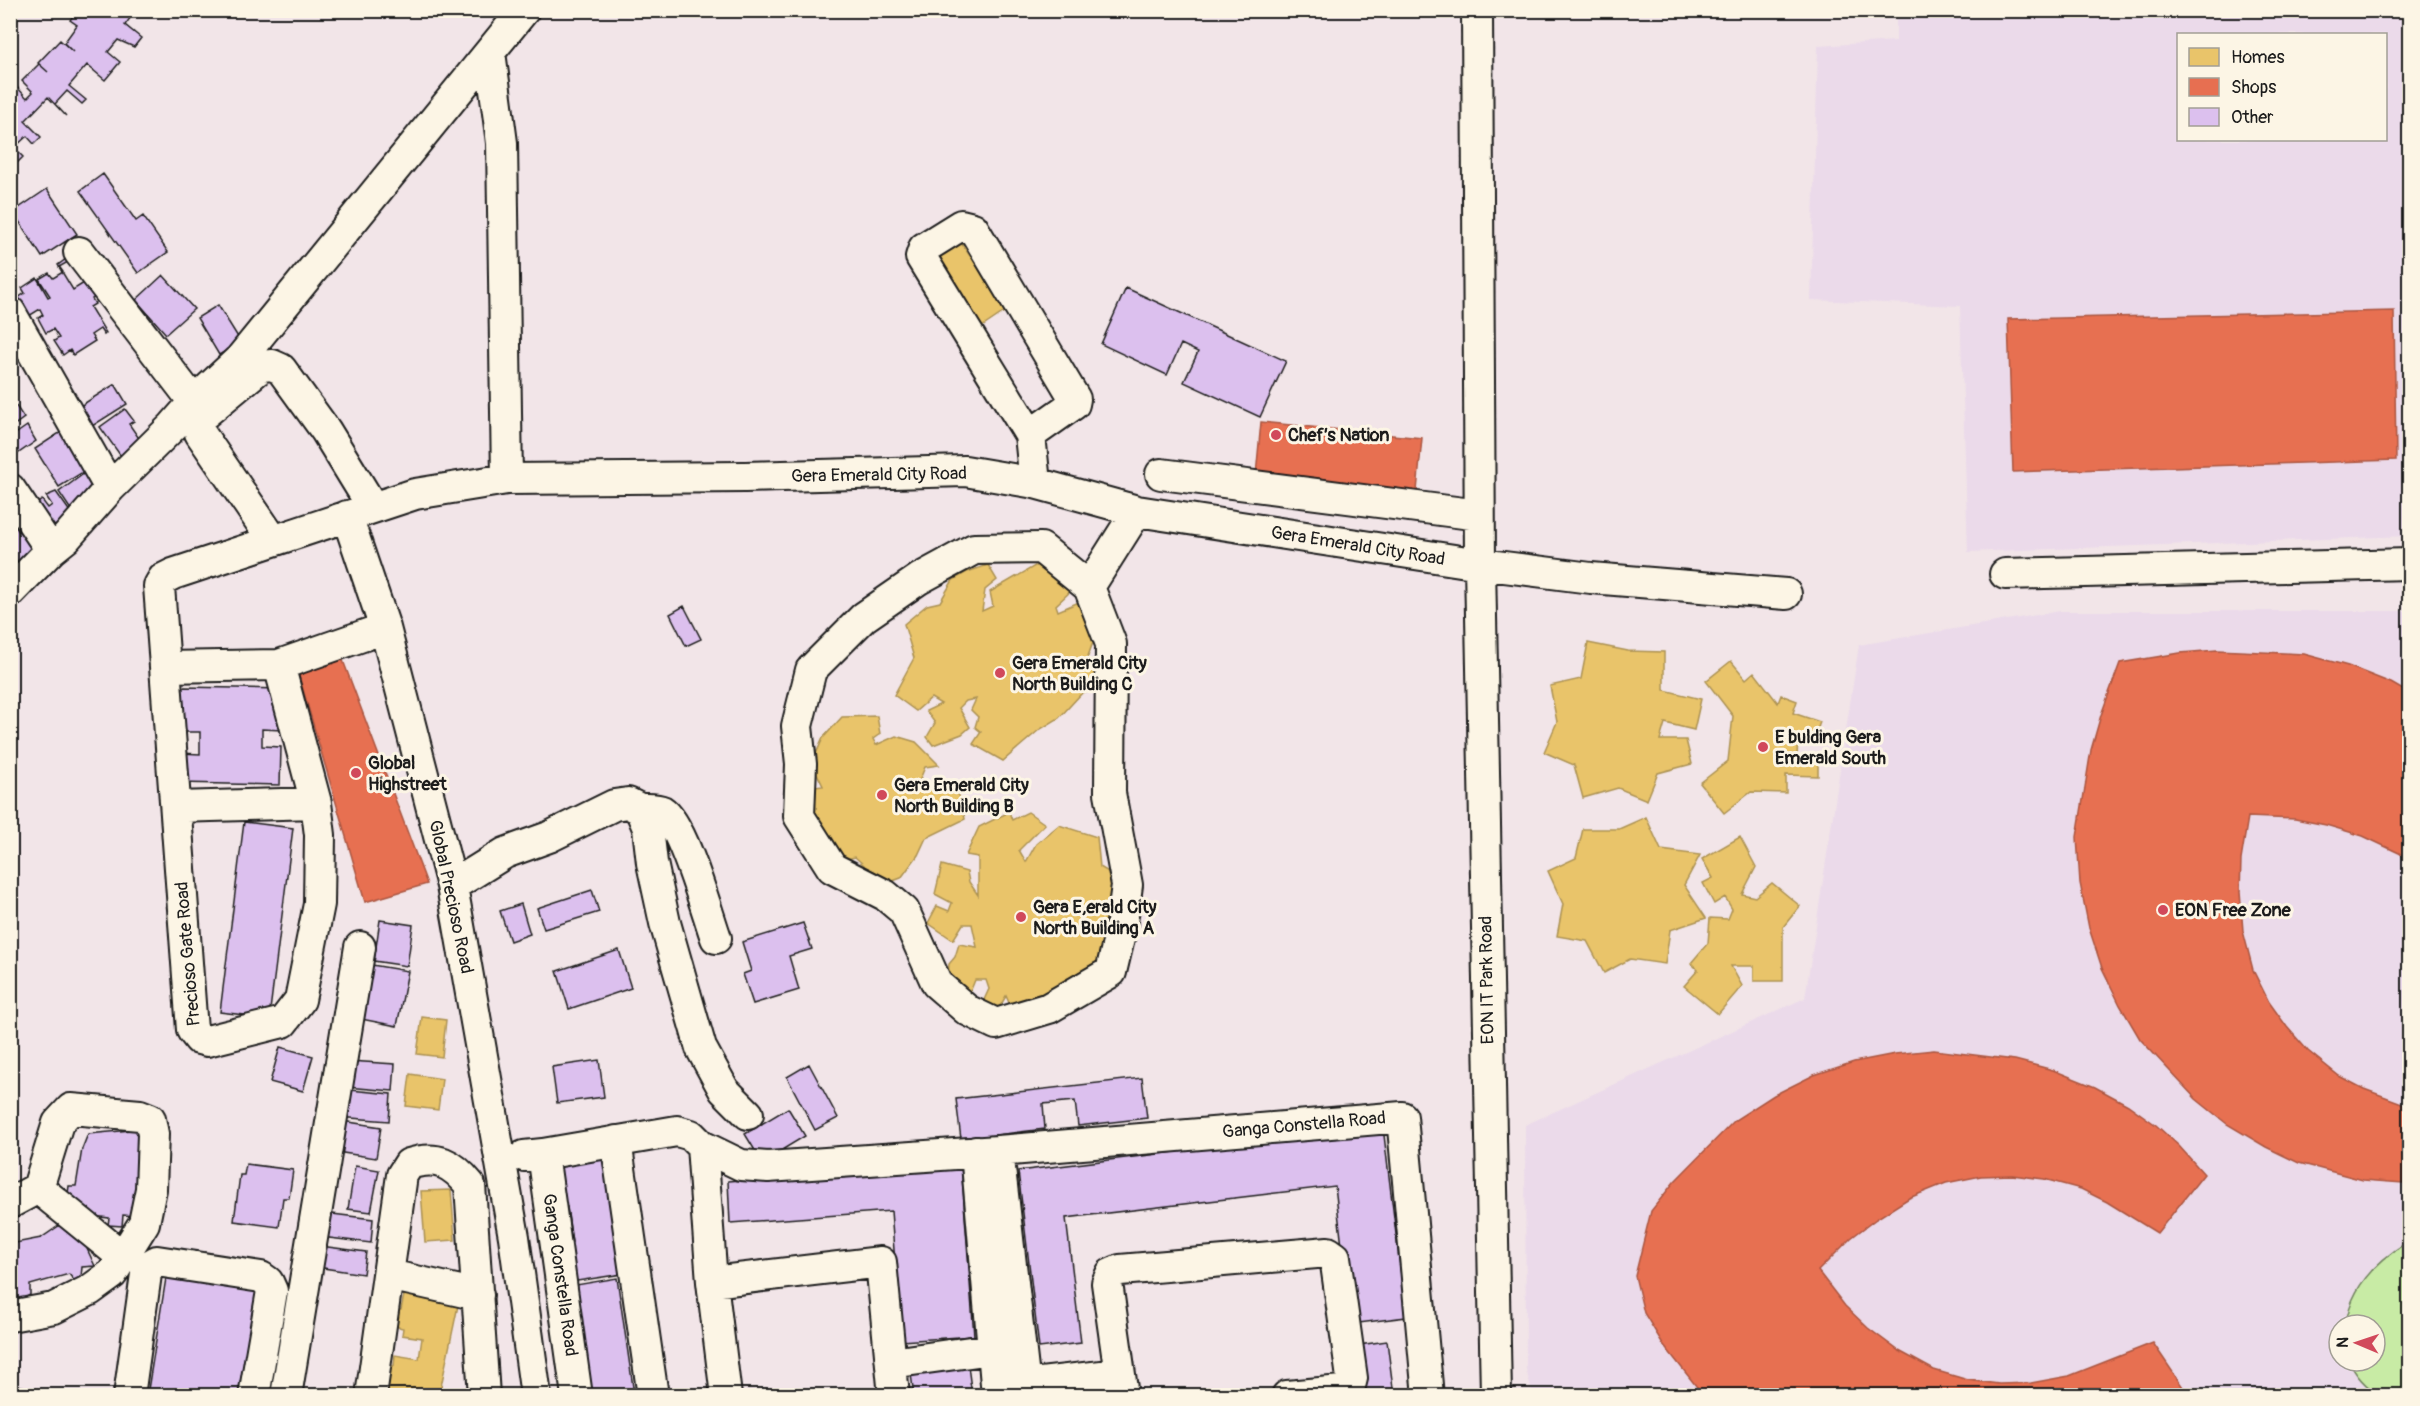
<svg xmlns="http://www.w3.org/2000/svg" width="2420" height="1406" font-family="Pangolin,sans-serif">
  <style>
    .built { fill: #ebdaea; fill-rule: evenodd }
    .green { fill: #c8eba5; stroke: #728460; stroke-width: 1.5 }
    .homes { fill: #e9c46a; stroke: #ac9253; stroke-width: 1.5 }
    .shops { fill: #e76f51; stroke: #aa5641; stroke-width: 1.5 }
    .building { fill: #dcc0ee; stroke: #1c1c1c; stroke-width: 1.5 }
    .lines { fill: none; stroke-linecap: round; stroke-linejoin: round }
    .minor-casing { stroke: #1c1c1c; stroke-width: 34 }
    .minor { stroke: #fcf5e5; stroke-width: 30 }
    .poi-dot { fill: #d1495b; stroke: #fcf5e5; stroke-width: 2 }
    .labels { text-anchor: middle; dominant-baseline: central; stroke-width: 6; stroke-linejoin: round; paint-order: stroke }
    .poi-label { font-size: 18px; font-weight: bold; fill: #1c1c1c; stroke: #fcf5e5; text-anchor: start }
    .street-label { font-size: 18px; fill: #1c1c1c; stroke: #fcf5e5 }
  </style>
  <rect width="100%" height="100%" fill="#f2e5e8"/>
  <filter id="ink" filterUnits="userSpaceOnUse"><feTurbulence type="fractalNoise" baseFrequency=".0167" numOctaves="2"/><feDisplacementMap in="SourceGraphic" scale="12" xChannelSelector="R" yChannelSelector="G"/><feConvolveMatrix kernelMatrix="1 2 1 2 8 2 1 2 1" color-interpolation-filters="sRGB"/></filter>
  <g filter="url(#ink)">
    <path class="built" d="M1896 11H2409V536L1968 552 1960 306 1811 300 1818 46 1896 41ZM2178 34H2386V140H2178Z
      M2060 611H2409V1395H1533L1526 1369 1525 1125 1805 998 1859 645ZM2339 1325H2375V1361H2339Z"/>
    <path class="green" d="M2409 1241V1395C2401 1396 2387 1398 2379 1394 2368 1389 2353 1373 2350 1361H2375V1325H2346C2350 1287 2378 1260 2409 1241Z"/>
    <path class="homes" d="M959 240 970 256 978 250 1007 310 979 329 932 259Z
      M1047 559 1071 591 1056 605 1058 611 1079 602 1097 631 1087 659 1101 686 1082 693 1059 718 1039 730 1003 761 973 744 981 732 975 727 978 717 971 710 976 699 966 701 959 708 970 727 962 734 933 745 927 737 935 723 926 711 941 704 931 698 916 711 894 695 914 658 904 624 927 605 940 602 953 580 967 572 988 565 997 580 985 590 982 611 993 606 990 592Z
      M1588 643 1628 651 1664 652V690L1701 699 1694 730 1665 723 1660 740H1686L1692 764 1658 773 1647 800 1618 788 1583 798 1574 765 1544 752 1557 722 1550 686 1581 679Z
      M1731 661 1746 679 1754 672 1778 703 1781 695 1797 701 1793 713 1820 722 1815 736 1798 735 1797 758H1818V776L1786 775V793L1751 792 1724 813 1700 783 1728 761 1733 716 1706 681Z
      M877 716 880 734 873 739 876 745 896 736 916 742 939 765 925 767 918 784 930 787 953 783 962 802 965 819 926 838 918 855 901 878 882 885 864 875V865L855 857 846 859 831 853 806 812 807 788 823 786 812 763 823 738 842 717Z
      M1009 812 1012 820 1028 812 1045 824 1019 850 1026 862 1036 844 1059 825 1097 837 1100 867 1125 882 1121 913 1103 922 1094 935 1107 941 1102 962 1015 1016 1006 996 995 1015 984 1000 989 989 986 980H975L968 997 948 976 949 964 955 957 959 944 977 947 972 924H963L953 940 928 923 937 906 949 911 952 903 935 894 942 865 967 872 969 882 978 895V857L966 855 979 827Z
      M1646 817 1661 850 1700 855 1684 885 1706 918 1670 930 1665 964 1630 959 1604 973 1587 941 1557 936 1563 904 1548 871 1576 858 1583 829H1619Z
      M1740 837 1756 867 1742 894 1755 897 1772 883 1800 906 1783 927V981H1754V966H1731L1742 986 1718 1014 1684 986 1698 970 1691 963 1708 943 1710 918 1728 919 1732 909 1725 897 1714 904 1703 883 1713 878 1702 859Z
      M422 1017 446 1020 442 1057 417 1054Z
      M410 1074 442 1079 438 1110 406 1106Z
      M451 1190 455 1240 425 1242 421 1191Z
      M405 1290 460 1296 439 1396H380L389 1366H394L395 1355 419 1359 422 1338 402 1335 403 1328 389 1325 392 1309 401 1310Z"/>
    <path class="shops" d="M2394 311 2396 460 2013 472 2008 319Z
      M1261 422 1422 438 1417 491 1256 475Z
      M338 647 427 884 365 902 295 662Z
      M2217 650 2304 654 2348 666 2391 683 2410 694V861L2399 853 2363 836 2326 825 2295 819 2248 817 2241 860 2240 892 2243 931 2253 970 2269 1002 2287 1027 2308 1051 2339 1076 2364 1089 2410 1106V1158L2403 1183 2363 1180 2299 1163 2266 1147 2227 1124 2196 1099 2140 1039 2120 1005 2102 968 2089 928 2080 883 2077 837 2091 750 2101 715 2120 663 2180 653Z
      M1934 1050 2015 1060 2053 1070 2095 1087 2128 1105 2156 1125 2179 1146 2204 1174 2157 1233 2107 1202 2081 1189 2044 1179 2012 1175 1981 1176 1946 1183 1909 1198 1876 1219 1851 1238 1818 1271 1845 1306 1868 1328 1899 1351 1934 1370 1968 1380 1999 1384 2031 1383 2069 1376 2153 1343 2189 1396H1704L1663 1344 1644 1313 1635 1276 1651 1211 1674 1182 1735 1120 1774 1095 1814 1075 1854 1062 1895 1054Z"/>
    <path class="building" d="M77 10H136L125 25 141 38 134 47 118 40 108 52 120 62 105 80 87 65 69 86 86 100 82 104 67 91 55 104 66 116 48 97 25 121 41 137 34 144 27 136 14 148 23 157 10 170V89L15 85 27 98 33 92 22 81 39 64 48 72 38 63 60 40 73 52 64 43 77 25 70 20Z
      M103 174 136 221 143 216 168 252 138 273 80 191Z
      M47 189 77 234 42 257 13 212Z
      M66 259 68 262 59 267 73 290 84 283 97 295 92 299 95 304 90 307 106 333 104 335 100 329 91 335 95 341 73 355 70 350 63 355 54 341 59 338 53 329 46 333 38 318 43 315 40 309 29 316 18 298 25 293 22 288 37 278 48 297 50 296 39 279 49 273 53 278 63 272 58 265Z
      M163 275 194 309 166 334 136 300Z
      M1126 288 1286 361 1260 417 1184 382 1198 352 1181 344 1167 375 1101 344Z
      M218 305 241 342 219 355 197 318Z
      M115 384 127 404 89 428 77 408Z
      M14 403 24 418 10 428V405Z
      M125 409 134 421 129 424 143 444 123 459 100 427Z
      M27 426 36 441 10 459V430L14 435Z
      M67 428 91 467 59 487 35 449Z
      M93 467 105 484 71 510 59 492Z
      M56 492 73 516 53 530 35 505 42 500 48 508 52 505 46 496Z
      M10 499 42 548 14 566 10 561Z
      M684 606 701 639 686 646 670 614Z
      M182 687 283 689 282 730 262 729V746L281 747 280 785 180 783V753L200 754V732H181Z
      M244 822 293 828 269 1018 220 1012Z
      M592 890 599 912 544 929 537 908Z
      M521 904 530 934 510 941 500 911Z
      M380 920 413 925 407 966 374 961Z
      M803 923 812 949 789 956 799 990 753 1004 743 974 751 971 742 942Z
      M619 950 631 988 569 1009 557 971Z
      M372 965 408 971 397 1026 361 1019Z
      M280 1047 313 1056 303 1091 270 1082Z
      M599 1060 604 1097 557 1103 552 1067Z
      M349 1061 395 1064 393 1091 347 1087Z
      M809 1064 838 1118 815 1130 787 1077Z
      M1142 1078 1147 1118 1078 1126 1075 1101 1043 1104 1045 1129 961 1139 956 1099Z
      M340 1089 391 1094 389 1121 338 1117Z
      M788 1108 805 1136 762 1162 745 1134Z
      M335 1120 381 1127 376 1158 330 1151Z
      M1383 1127 1406 1317 1351 1324 1335 1186 1066 1218 1081 1343 1039 1348 1018 1171Z
      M142 1129 136 1216 123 1215 122 1226 108 1225 109 1218 76 1214 67 1201 69 1186H76L82 1149 88 1134Z
      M605 1159 622 1274 571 1282 570 1242H572L567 1207 562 1208 558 1166Z
      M961 1163 974 1336 901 1341 891 1211 730 1223 728 1181Z
      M246 1164 293 1170 289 1198H283L279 1227 234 1221 240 1175H244Z
      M355 1166 379 1170 371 1212 348 1209Z
      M324 1213 373 1219 371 1243 321 1237Z
      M74 1221 95 1266 82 1267 81 1277 76 1283 69 1274 30 1285V1295L14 1304 10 1299V1244L41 1238 63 1223Z
      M320 1246 366 1252 363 1274 317 1267Z
      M167 1272 258 1288 242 1396H147Z
      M617 1278 634 1394 582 1396 570 1286Z
      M1387 1341 1394 1396H1354L1365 1394 1359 1345Z
      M968 1366 972 1396H914L911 1374Z
      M1104 1381 1106 1396H1046Z
      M10 1385 25 1387 23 1396H10Z"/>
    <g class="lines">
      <defs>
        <path id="minor" d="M1477 10 1480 564 1496 1396
          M490 52 502 143 507 479
          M79 252 194 402
          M10 312 110 488
          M1030 435 921 257 924 248 961 225 973 228 1075 399 1074 404 1030 435 1035 483
          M1161 474 1479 515
          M10 489 51 550
          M347 516 385 628 452 886 514 1237 536 1396
          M273 540 200 433 199 421 203 415 262 366 272 365 281 369 326 431 372 506
          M2005 574 2410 564
          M1089 587 1111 644 1110 793 1127 885 1121 930 1111 972 1049 1008 996 1024 967 1010 937 984 904 911 885 895 832 868 799 816 801 764 797 726 811 670 864 617 919 579 974 549 1041 548 1089 587 1137 511
          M10 592 51 550 66 538 110 488 173 426 194 402 240 359 524 10
          M279 665 316 803 320 835 319 904 300 1000 283 1022 207 1041 199 1039 192 1030 159 586 163 579 173 574 415 494 507 479 745 477 965 471 1035 483 1137 511 1480 564 1591 578 1786 594
          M165 667 279 665 385 628
          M177 807 316 803
          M640 809C647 809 656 808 662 811 683 824 707 913 716 938
          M452 886 505 853 549 837 614 805 628 803 640 809 648 828 652 863 665 923 701 1048 724 1090 748 1114
          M616 1141 653 1396
          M702 1146 712 1282 726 1396
          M998 1151 1026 1396
          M976 1152 997 1396
          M543 1154 677 1131 691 1135 702 1146 741 1165 768 1167 998 1151 1402 1117 1428 1396
          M524 1156 543 1154 577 1396
          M10 1203 38 1188 123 1257
          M389 1275 478 1295
          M712 1282 881 1262 894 1396
          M10 1316 54 1308 90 1290 112 1274 144 1223 151 1189 153 1134 150 1119 140 1115 71 1109 58 1123 38 1188
          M891 1363 992 1349
          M1006 1387 1119 1374
          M129 1396 146 1274 150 1265 157 1261 261 1277 268 1282 272 1291 254 1396
          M286 1396 360 947
          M371 1396 402 1175 409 1164C437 1155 452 1163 470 1185L484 1396
          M1123 1396 1107 1283 1111 1274 1120 1270 1328 1252 1335 1257 1352 1378 1350 1386 1342 1391 1287 1396"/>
      </defs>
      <use href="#minor" class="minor-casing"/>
      <use href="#minor" class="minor"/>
    </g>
  </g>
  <g class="poi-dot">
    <circle cx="1276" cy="435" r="6"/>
    <circle cx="1000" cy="673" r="6"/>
    <circle cx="1763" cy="747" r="6"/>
    <circle cx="356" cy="773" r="6"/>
    <circle cx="882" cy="795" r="6"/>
    <circle cx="2163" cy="910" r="6"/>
    <circle cx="1021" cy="917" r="6"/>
  </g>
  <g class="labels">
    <g class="poi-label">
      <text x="1288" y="435">Chef’s Nation</text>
      <text x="1012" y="663">Gera Emerald City<tspan x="1012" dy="21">North Building C</tspan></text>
      <text x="1775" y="737">E bulding Gera<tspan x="1775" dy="21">Emerald South</tspan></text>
      <text x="368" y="763">Global<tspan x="368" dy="21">Highstreet</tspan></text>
      <text x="894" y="785">Gera Emerald City<tspan x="894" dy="21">North Building B</tspan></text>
      <text x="1033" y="907">Gera E,erald City<tspan x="1033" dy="21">North Building A</tspan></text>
      <text x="2175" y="910">EON Free Zone</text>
    </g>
    <g class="street-label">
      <text transform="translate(879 475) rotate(-1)">Gera Emerald City Road</text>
      <text transform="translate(1358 546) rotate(9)">Gera Emerald City Road</text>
      <text transform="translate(451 897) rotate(78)">Global Precioso Road</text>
      <text transform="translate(188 954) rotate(-95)">Precioso Gate Road</text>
      <text transform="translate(1487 980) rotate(-91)">EON IT Park Road</text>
      <text transform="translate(1304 1125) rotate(-5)">Ganga Constella Road</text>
      <text transform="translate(560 1275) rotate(82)">Ganga Constella Road</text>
    </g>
  </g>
  <rect width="2420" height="1406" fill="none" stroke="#fcf5e5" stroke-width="36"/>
  <rect x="18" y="18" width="2384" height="1370" fill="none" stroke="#1c1c1c" stroke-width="2" filter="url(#ink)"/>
  <rect x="2177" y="33" width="210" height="108" fill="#fcf5e5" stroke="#a29e95" stroke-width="1.5"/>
  <rect x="2189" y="48" width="30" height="18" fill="#e9c46a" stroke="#a29e95" stroke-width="1.5"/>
  <text x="2231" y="63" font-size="18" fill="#1c1c1c">Homes</text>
  <rect x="2189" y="78" width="30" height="18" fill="#e76f51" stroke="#a29e95" stroke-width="1.5"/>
  <text x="2231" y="93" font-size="18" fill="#1c1c1c">Shops</text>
  <rect x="2189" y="108" width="30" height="18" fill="#dcc0ee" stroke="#a29e95" stroke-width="1.5"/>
  <text x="2231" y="123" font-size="18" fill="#1c1c1c">Other</text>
  <g transform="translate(2357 1343) rotate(272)"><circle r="28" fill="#fcf5e5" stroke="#a29e95" stroke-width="1.5"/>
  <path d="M0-4.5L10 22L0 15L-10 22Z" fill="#d1495b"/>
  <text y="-9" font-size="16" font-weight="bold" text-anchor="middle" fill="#1c1c1c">N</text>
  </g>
</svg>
